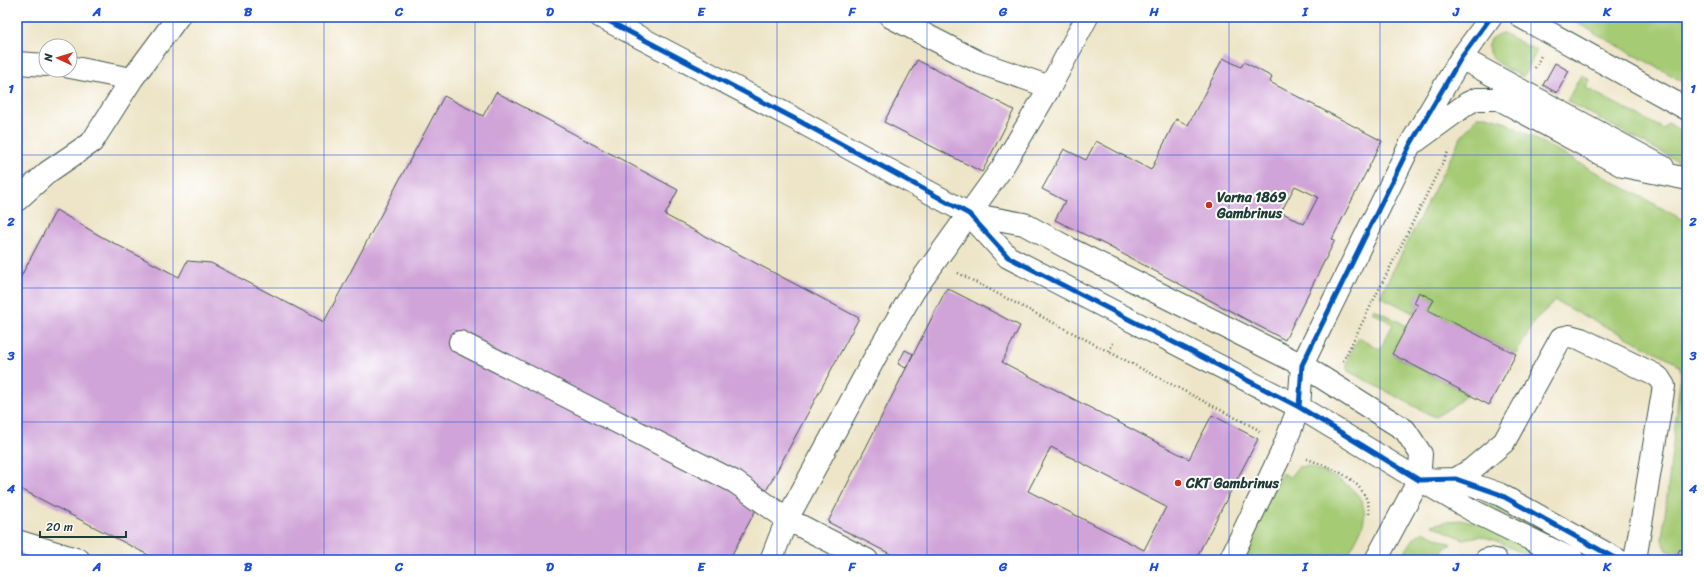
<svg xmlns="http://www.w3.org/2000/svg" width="1704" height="577" font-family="Sriracha,sans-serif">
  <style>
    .green { fill: #a5cb75; stroke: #628454 }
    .building { fill: #d0a4d8; fill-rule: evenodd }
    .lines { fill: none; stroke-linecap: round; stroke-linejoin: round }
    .minor-casing { stroke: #3e564a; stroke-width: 24 }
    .path { stroke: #3e564a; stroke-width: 2.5; stroke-dasharray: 1 3; stroke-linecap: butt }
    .minor { stroke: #fff; stroke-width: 22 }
    .cycleway-casing { stroke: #fff; stroke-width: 8 }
    .cycleway { stroke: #0057b8; stroke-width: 5 }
    .grid { fill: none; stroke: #1d4ed8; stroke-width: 1; stroke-opacity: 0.55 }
    .poi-dot { fill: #c8321e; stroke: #fff; stroke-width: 1.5 }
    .labels { text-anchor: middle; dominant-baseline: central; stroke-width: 4; stroke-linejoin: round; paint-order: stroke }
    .poi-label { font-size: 14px; font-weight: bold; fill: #1f3d34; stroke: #fff; text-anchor: start }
    .neatline { fill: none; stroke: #1d4ed8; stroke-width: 1.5 }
    .grid-label { font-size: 13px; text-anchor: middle; font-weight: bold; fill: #1d4ed8 }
  </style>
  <rect width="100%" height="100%" fill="#fff"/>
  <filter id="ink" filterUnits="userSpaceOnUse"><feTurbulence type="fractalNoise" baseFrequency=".025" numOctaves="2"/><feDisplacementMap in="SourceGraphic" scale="8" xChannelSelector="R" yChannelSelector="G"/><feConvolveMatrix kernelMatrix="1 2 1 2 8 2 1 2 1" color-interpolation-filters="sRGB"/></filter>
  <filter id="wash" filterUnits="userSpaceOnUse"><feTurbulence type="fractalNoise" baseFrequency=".012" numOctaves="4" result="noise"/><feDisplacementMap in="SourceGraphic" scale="16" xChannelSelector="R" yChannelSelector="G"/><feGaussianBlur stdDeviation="0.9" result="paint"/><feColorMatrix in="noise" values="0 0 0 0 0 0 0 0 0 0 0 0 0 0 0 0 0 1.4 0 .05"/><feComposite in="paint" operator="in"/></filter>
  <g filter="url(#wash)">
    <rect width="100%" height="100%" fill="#eee5c8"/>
    <path class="green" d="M1569 17H1687V84L1568 18Z
      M1503 33 1537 51 1523 77C1511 70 1481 60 1490 41 1493 36 1498 34 1503 33Z
      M1581 75 1590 80 1586 88 1664 129 1667 123 1687 134V166L1567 101Z
      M1478 116H1486L1501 120 1687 222V407L1678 476 1687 488V553L1680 549 1676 557 1667 550 1662 540 1681 373 1680 368 1674 361 1555 301 1535 320 1516 354 1428 310 1434 300 1419 293 1414 303 1418 305 1413 313 1380 296 1461 137Z
      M1374 309 1407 326 1393 355 1468 394 1452 407 1435 417 1348 371C1343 360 1354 347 1359 338L1380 349 1393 324 1372 312Z
      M1308 466C1336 478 1376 491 1361 530 1357 540 1350 550 1345 560H1238L1282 473 1290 477 1298 467Z
      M1486 501 1584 551 1582 555 1483 504V502Z
      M1465 520 1481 524 1553 560H1537L1494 540 1480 536 1463 539 1432 525 1448 521Z
      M1423 531 1451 544 1445 548 1437 560H1400L1414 538Z"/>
    <g id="blocks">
      <path class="building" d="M1223 58 1241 67 1244 62 1272 77 1270 82 1382 141 1332 239 1335 240 1285 340 1104 244 1055 220 1065 201 1042 189 1064 149 1086 160 1096 141 1151 170 1176 119 1188 125ZM1295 186 1318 197 1304 224 1281 212Z
        M917 60 1014 110 982 172 884 122Z
        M1555 63 1569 71 1557 93 1543 85Z
        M496 92 678 190 665 215 859 318 729 560H158L17 487V284L56 210 102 237 179 277 187 261 211 263 324 322 444 96 483 116Z
        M947 288 1020 326 1002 362 1189 459 1212 415 1258 439 1195 560H902L828 522ZM1051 447 1166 507 1144 550 1028 491Z
        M1419 292 1434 300 1428 310 1516 354 1489 405 1392 354 1418 305 1414 303Z
        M905 350 913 354 906 368 898 364Z
        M1680 549 1687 553V560H1681L1676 557Z"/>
    </g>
  </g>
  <g filter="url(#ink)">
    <use href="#blocks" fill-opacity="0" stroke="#3e564a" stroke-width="1"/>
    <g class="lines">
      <defs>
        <path id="minor" d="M601 17 801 122 969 214 1008 257 1299 407 1419 480 1456 479 1499 494 1618 560
          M891 17 980 63 1050 87
          M1521 17 1687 109
          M1461 58 1663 167
          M17 63 46 65
          M70 67 132 79
          M1416 141 1468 103 1477 99H1499L1623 166 1683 178
          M17 200 48 172 92 142 132 79 178 17
          M969 214 1024 224 1068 248 1302 365 1405 430 1421 454 1419 480 1376 560
          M460 342 735 482 787 519 771 560
          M1456 479 1472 469 1504 442 1561 338 1570 336 1581 339 1655 375 1659 378 1664 386 1635 560
          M1420 480 1475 512 1573 560
          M17 541 79 560
          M867 560 787 519 879 350 915 289 1002 168 1050 87 1087 17
          M1230 560 1281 454 1299 407 1302 365 1410 145 1461 58 1491 17
          M1486 560 1490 559 1496 560"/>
      </defs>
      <use href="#minor" class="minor-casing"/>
      <path class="path" d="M1535 68 1541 56
        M958 273 1257 429 1261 433
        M1109 351 1114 341
        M1343 361 1449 150
        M1307 459C1334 468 1371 482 1369 516"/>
      <use href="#minor" class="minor"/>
      <defs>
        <path id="cycleway" d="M601 17 801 122 969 214 1008 257 1299 407 1419 480 1456 479 1499 494 1618 560
          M1299 407 1302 365 1410 145 1461 58 1491 17"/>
      </defs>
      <use href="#cycleway" class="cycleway-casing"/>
      <use href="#cycleway" class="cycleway"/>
    </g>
  </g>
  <path class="grid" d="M173 17V560M324 17V560M475 17V560M626 17V560M777 17V560M927 17V560M1078 17V560M1229 17V560M1380 17V560M1531 17V560M17 155H1687M17 288H1687M17 422H1687"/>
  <g class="poi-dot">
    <circle cx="1209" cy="205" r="4"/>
    <circle cx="1178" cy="483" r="4"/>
  </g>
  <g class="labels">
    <g class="poi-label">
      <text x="1217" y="197">Varna 1869<tspan x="1217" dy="16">Gambrinus</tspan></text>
      <text x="1186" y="483">CKT Gambrinus</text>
    </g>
  </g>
  <rect width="1704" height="577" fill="none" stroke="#fff" stroke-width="44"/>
  <g transform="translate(58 58) rotate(274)"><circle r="19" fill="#ffffff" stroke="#a5b1ae"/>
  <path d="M0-3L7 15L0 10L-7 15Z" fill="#c8321e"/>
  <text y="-6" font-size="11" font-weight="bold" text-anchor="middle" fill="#1f3d34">N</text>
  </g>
  <path d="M40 531v6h86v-6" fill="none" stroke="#1f3d34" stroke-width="2"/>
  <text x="46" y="531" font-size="12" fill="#1f3d34" stroke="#ffffff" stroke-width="3" paint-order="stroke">20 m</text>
  <rect x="22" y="22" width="1660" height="533" class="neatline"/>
  <g class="grid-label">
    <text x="97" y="16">A</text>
    <text x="248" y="16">B</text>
    <text x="399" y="16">C</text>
    <text x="550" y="16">D</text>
    <text x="701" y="16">E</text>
    <text x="852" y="16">F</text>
    <text x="1003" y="16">G</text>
    <text x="1154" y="16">H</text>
    <text x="1305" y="16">I</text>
    <text x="1456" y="16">J</text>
    <text x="1607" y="16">K</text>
    <text x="11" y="93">1</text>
    <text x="1693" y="93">1</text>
    <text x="11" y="226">2</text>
    <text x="1693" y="226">2</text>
    <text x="11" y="360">3</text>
    <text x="1693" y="360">3</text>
    <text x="11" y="493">4</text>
    <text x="1693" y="493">4</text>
    <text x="97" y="571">A</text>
    <text x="248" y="571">B</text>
    <text x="399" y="571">C</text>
    <text x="550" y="571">D</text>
    <text x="701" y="571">E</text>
    <text x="852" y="571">F</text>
    <text x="1003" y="571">G</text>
    <text x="1154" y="571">H</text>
    <text x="1305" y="571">I</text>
    <text x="1456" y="571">J</text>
    <text x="1607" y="571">K</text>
  </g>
</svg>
